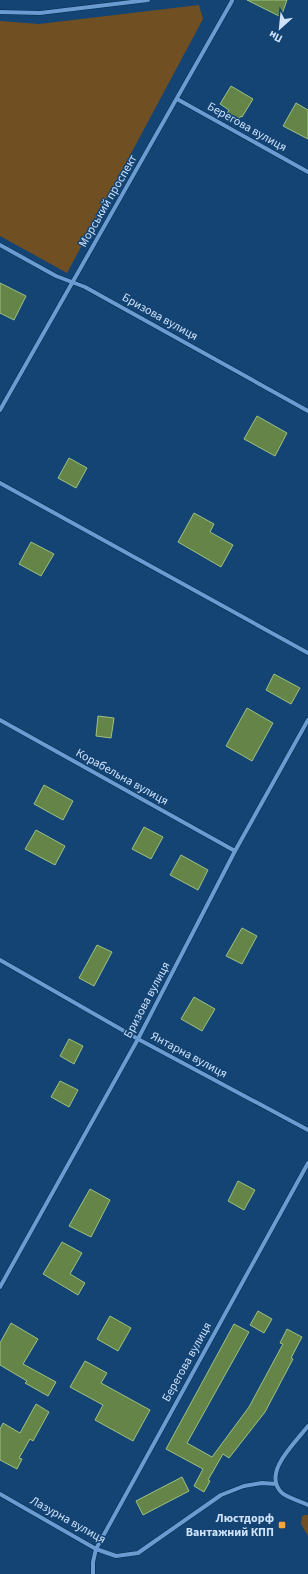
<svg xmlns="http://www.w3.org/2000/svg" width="308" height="1574" font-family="'Source Sans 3',sans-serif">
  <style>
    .green { fill: #704f22 }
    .building { fill: #648547; stroke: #9dc181 }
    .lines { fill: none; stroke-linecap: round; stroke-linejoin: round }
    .street-casing { stroke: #052a4d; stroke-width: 5 }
    .street { stroke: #6a9bd1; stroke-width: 4 }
    .poi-dot { fill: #f0a73e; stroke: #144474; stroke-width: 1.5 }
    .labels { text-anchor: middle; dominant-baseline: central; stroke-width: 3; stroke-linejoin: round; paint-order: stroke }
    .street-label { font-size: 12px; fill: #cee2fa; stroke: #144474 }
    .poi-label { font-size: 12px; font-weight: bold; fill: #cee2fa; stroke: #144474; text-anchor: end }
  </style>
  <rect width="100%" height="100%" fill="#144474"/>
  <path class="green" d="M199 5 203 19 67 273 0 236V21L39 24Z
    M305 1515H308V1536L301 1524 302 1516Z"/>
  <path class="building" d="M247 0H287L281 17Z
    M231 86 253 99 242 117 241 116 236 123 225 117 229 110 220 104Z
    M296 103 308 110V139L283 126Z
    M0 283 26 296 14 320 0 313Z
    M257 416 287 433 275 456 244 439Z
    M69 458 87 468 76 488 58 478Z
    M194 513 214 524 210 532 233 545 221 567 178 542Z
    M31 542 54 554 41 576 19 564Z
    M274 674 300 688 291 704 266 690Z
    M247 708 273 723 252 761 226 746Z
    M98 716 114 718 111 738 96 736Z
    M44 785 73 801 63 820 34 804Z
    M144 827 163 837 151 859 132 849Z
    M36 830 65 846 55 865 25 849Z
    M181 855 208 870 198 890 170 875Z
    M242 928 257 936 242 964 226 956Z
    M97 945 112 952 94 986 79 978Z
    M194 997 215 1009 202 1031 181 1019Z
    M69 1039 83 1046 74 1064 60 1056Z
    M60 1081 78 1090 69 1107 51 1097Z
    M238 1181 255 1190 244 1210 228 1201Z
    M90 1189 110 1200 91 1237 69 1226Z
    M62 1242 82 1253 70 1274 85 1283 78 1295 43 1274Z
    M258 1311 272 1319 264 1333 250 1325Z
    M110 1316 131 1328 118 1351 97 1339Z
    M11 1323 38 1339 23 1364 56 1382 48 1396 25 1383 27 1381 0 1365V1343Z
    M234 1324 249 1332 187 1443 212 1457 249 1407 283 1344 280 1343 287 1329 302 1337 291 1358 293 1359 265 1412 229 1458 223 1454 208 1480 210 1481 204 1492 194 1486 203 1469 166 1449Z
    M85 1361 107 1373 101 1383 150 1410 133 1441 95 1420 103 1405 70 1387Z
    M36 1404 49 1412 33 1441 30 1439 19 1458 22 1459 17 1469 0 1460V1429L3 1423 20 1433Z
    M182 1477 189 1491 143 1515 136 1501Z"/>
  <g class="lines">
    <defs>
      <path id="street" d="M0 12 40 13 148 0
        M177 99 308 172
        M0 245 56 276 85 287 308 411
        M0 410 232 1
        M0 483 308 653
        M0 720 235 851
        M0 960 138 1039 308 1130
        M0 1287 138 1039 235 851 308 720
        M308 1426C296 1442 261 1473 282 1493 288 1498 300 1501 308 1505
        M0 1494 96 1549 116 1556 138 1553 221 1495 244 1486 262 1483 276 1484
        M93 1574V1562L96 1549 308 1163"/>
    </defs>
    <use href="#street" class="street-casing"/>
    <use href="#street" class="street"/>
  </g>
  <rect class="poi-dot" x="278" y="1521" width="8" height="8" rx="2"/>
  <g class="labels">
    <g class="street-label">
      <text transform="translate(247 127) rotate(29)">Берегова вулиця</text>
      <text transform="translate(108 201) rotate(-60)">Морський проспект</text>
      <text transform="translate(160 317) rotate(29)">Бризова вулиця</text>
      <text transform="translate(122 777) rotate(29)">Корабельна вулиця</text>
      <text transform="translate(147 1000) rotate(-62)">Бризова вулиця</text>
      <text transform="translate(189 1055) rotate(28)">Янтарна вулиця</text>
      <text transform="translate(187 1362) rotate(-61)">Берегова вулиця</text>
      <text transform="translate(68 1520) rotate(29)">Лазурна вулиця</text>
    </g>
    <g class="poi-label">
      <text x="274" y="1518">Люстдорф<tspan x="274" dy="14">Вантажний КПП</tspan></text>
    </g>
  </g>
  <g transform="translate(280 28) rotate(207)" stroke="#144474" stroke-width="3" paint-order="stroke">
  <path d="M0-3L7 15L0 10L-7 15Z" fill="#cee2fa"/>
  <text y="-6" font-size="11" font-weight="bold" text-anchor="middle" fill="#cee2fa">Пн</text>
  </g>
</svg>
